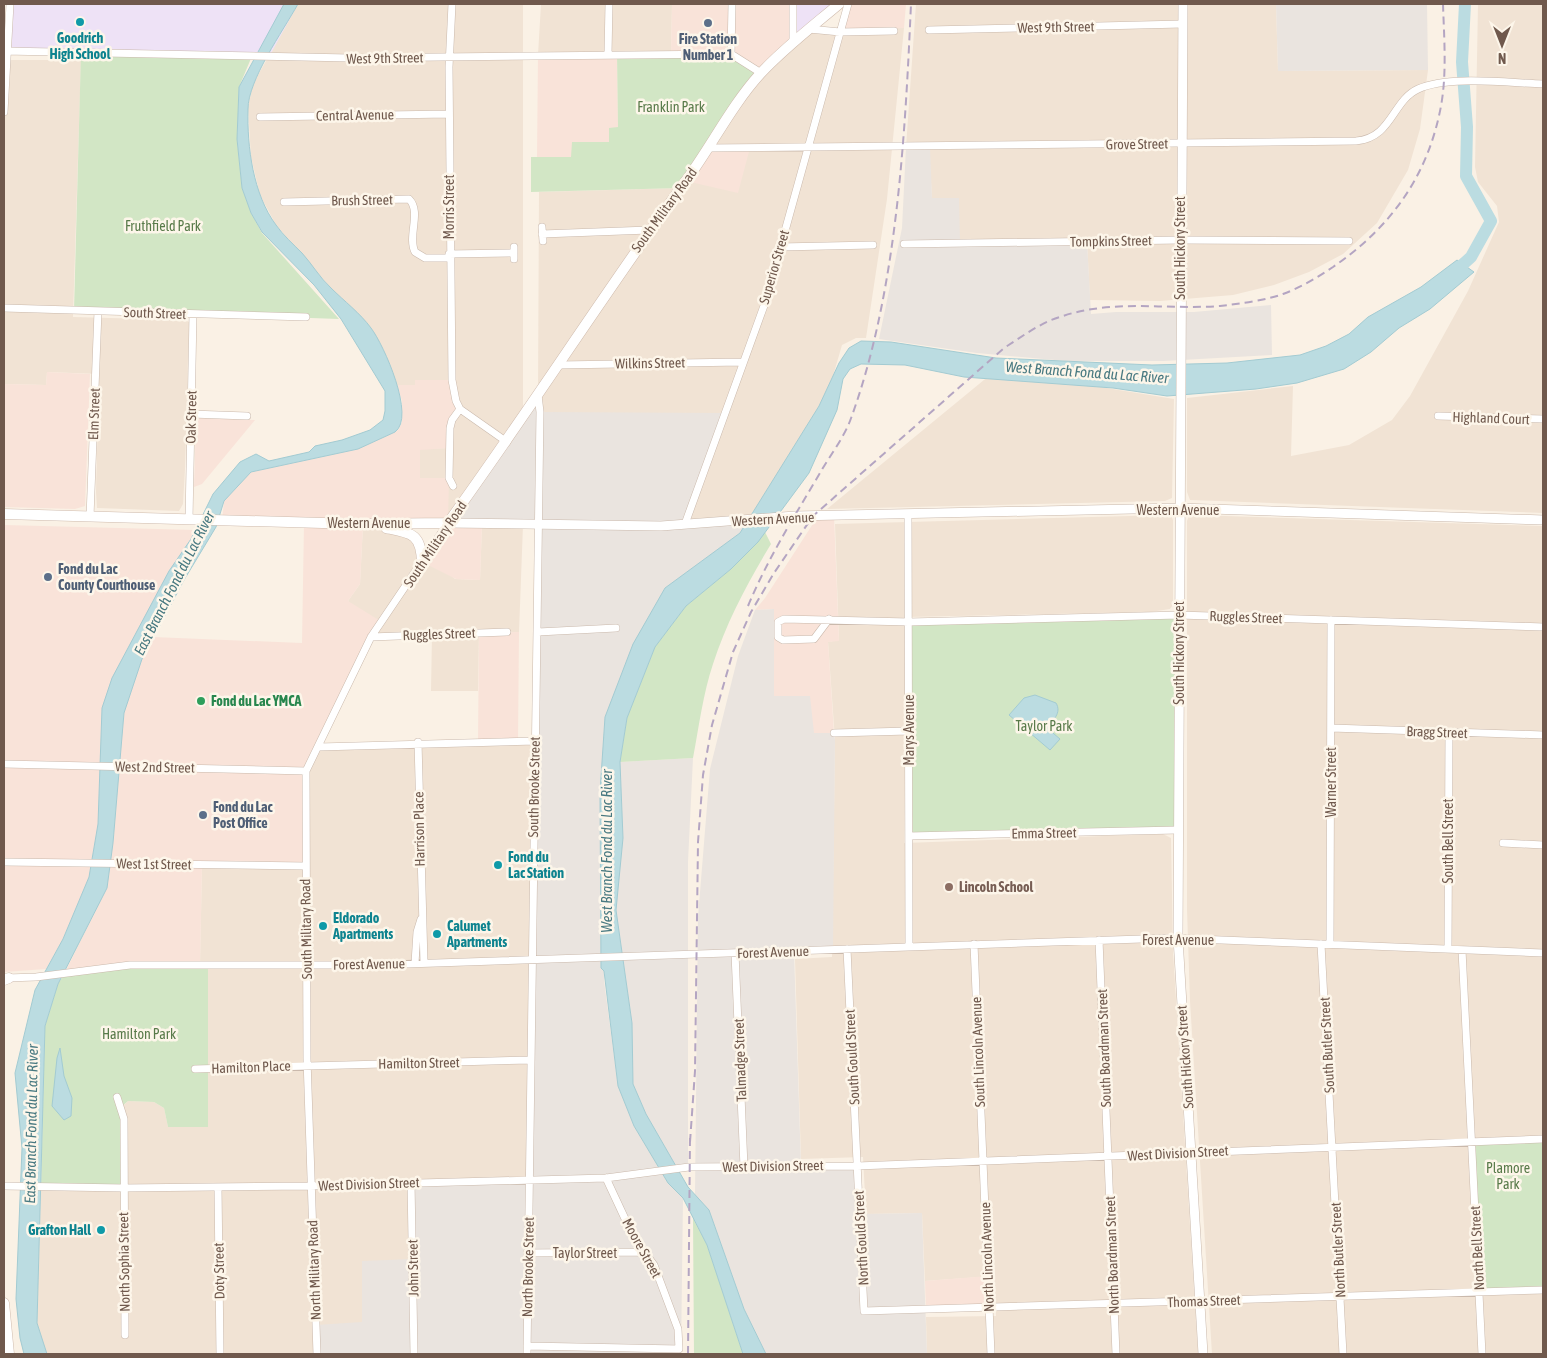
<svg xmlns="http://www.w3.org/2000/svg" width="1547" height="1358" font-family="'Asap Condensed',sans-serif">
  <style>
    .residential { fill: #f1e3d4 }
    .commercial { fill: #f9e3d9 }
    .industrial { fill: #eae4df }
    .education { fill: #eee2f6 }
    .green { fill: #d2e6c5 }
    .water { fill: #bbdce1; stroke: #a3cbd2 }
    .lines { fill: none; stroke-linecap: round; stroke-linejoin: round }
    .river { stroke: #bbdce1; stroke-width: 12 }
    .minor-casing { stroke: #cab9ac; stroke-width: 8 }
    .tertiary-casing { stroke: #cab9ac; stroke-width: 10 }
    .secondary-casing { stroke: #cfbbad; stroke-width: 11 }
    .minor { stroke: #fff; stroke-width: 7 }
    .tertiary { stroke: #fff; stroke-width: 9 }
    .secondary { stroke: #fff; stroke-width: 10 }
    .rail { stroke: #b4a5c2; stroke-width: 2; stroke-dasharray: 8 5; stroke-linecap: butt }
    .culture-dot { fill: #0f9aa8; stroke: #fdf6ea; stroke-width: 2 }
    .service-dot { fill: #5c6f8a; stroke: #fdf6ea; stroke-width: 2 }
    .leisure-dot { fill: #2e9e5b; stroke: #fdf6ea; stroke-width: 2 }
    .education-dot { fill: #8d6e63; stroke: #fdf6ea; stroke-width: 2 }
    .labels { text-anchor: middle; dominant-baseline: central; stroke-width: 5; stroke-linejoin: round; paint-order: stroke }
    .street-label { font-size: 14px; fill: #70594d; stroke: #fdf6ea }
    .culture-label { font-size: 14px; font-weight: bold; fill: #0d838f; stroke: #fdf6ea; text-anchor: start }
    .service-label { font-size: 14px; font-weight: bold; fill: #4e5e75; stroke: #fdf6ea; text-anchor: start }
    .park-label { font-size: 14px; fill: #587a49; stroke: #fdf6ea }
    .leisure-label { font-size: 14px; font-weight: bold; fill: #27864d; stroke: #fdf6ea; text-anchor: start }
    .education-label { font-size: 14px; font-weight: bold; fill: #785e54; stroke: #fdf6ea; text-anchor: start }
    .water-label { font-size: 15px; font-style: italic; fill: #487981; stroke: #fdf6ea }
  </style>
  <rect width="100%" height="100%" fill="#faf1e5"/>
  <path class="residential" d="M298 4H523V418L448 523 420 478V449L449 448 415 381V385H397L372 329 329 286 276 225 260 195 251 157 248 107 253 84Z
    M541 4H672L671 53 538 55Z
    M916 4H1276L1278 71 1428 70 1420 129 1408 170 1377 223 1343 254 1309 272 1274 285 1233 295 1160 301 1090 300 1087 241 960 242 932 198 929 147H906Z
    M1478 4H1543V513L1190 500 1187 492V398L1293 386 1291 456 1349 445 1392 420 1410 396 1468 291 1499 222 1497 206 1478 182 1475 167Z
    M904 28 887 199 866 338H856L842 345 833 376 819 406 750 519 685 524 540 412 538 395 539 192 681 188 748 88 809 29Z
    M4 60H81L73 317 185 320 189 322 185 469 183 504 179 511 97 508 96 492 99 374 47 372 46 385 4 384Z
    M990 375 1082 384 1174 399 1172 498 1165 501 827 509Z
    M1168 515 1171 516 1173 520V605L1170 609 1150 612 906 617 904 843 1163 834 1171 838 1173 952 1198 1354H927L926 1317 996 1316 994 1276 925 1281 922 1213 866 1214 863 1157 801 1159 795 959 832 957 835 740 828 642 839 640 835 524Z
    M1194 515 1543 526V1354H1212L1190 1001 1187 909V521L1189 516Z
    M363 524 407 532 455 579 480 580 482 524 523 525 519 632 479 633 478 691H431L432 635 371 637 348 601 360 584Z
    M535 741 530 1179 412 1259 362 1322 317 1354H47L37 1323 41 1187 128 1101 154 1102 164 1108 168 1127 200 965 202 864 306 771 319 747Z"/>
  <path class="commercial" d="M672 4H793V43L761 73 671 53Z
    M848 4H906L904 28 840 29Z
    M617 54 618 127 609 142H572V157H537L538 55Z
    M708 148H750L738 193 686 181Z
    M47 372 90 374 85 506 75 509 4 507V384L46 385Z
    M415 380H452L460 409 452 420 449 448 420 450V478H449L448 523 482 524 480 580 456 579 422 562 448 523 363 524 360 584 348 601 382 622 306 771 305 866 202 865 200 965 64 974 107 888 113 843 124 713 142 659 153 637 302 643 304 523 222 521 224 501 251 472 358 449 395 432 399 429 402 422V401L397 385H415Z
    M199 418 255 420 202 484 194 487 196 423Z
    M818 516H834L839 641 828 642 834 733 814 734 774 696V609L755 610 765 598Z
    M4 525 196 530 102 708 98 824 89 877 63 939 46 969 4 972Z
    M519 632 518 741H478L479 633Z
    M988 1276 989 1308 926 1309 925 1281Z"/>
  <path class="industrial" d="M1276 4H1427L1428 70 1278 71Z
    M906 147H930L932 198H959L960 242 1087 241 1091 314 1116 312H1194L1271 305 1272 355 1163 361H1066L977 353 879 339 902 228Z
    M538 395 541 412 724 413 685 524 750 519 740 533 665 588 605 717 604 981 618 1086 634 1126 668 1183 683 1198 681 1354H317L316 1325 362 1322V1261L412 1259 411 1182 530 1179 538 525 448 523Z
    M774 609V696H810L814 733H834L835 740 833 950 794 952 801 1166H857L859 1214 922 1213 927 1354H766L744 1309 709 1210 695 1195 698 917 710 769 738 656 755 610Z
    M693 758 688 862V1168L678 1169 646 1114 633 1084 632 1023 616 910 623 838 620 762Z"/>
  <path class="education" d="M10 4H298L269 57 7 51Z
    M793 4H839L793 43Z"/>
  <path class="green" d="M81 52 252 56 239 87 237 140 242 188 251 213 262 233 339 319 74 310Z
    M617 54H731L761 73 681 188 531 192V157H571L572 142H609V128L618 127Z
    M765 532 771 544C748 582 727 621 713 664 703 694 699 726 693 758L620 762 627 718 655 647 686 606 731 569Z
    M1179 615 1178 830 909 836V622Z
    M208 965V1127H168L164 1108 154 1102 128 1101 120 1108 124 1188 41 1187 45 1026 58 984 64 974 118 966Z
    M1543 1139V1290L1479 1292 1471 1142Z
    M693 1218 707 1245 743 1354H694Z"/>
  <path class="water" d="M284 4H298C283 31 248 80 248 109 247 147 253 194 276 225 283 235 293 244 302 253 312 264 320 278 331 288 344 301 360 313 371 328 384 345 416 417 395 432L358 449 251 472 224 501 216 527 184 580 142 659 124 713 113 843 107 888 58 984 45 1026 37 1323 47 1354H24L20 1338 16 1299 22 1148 15 1073 35 990 63 939 89 877 98 824 102 708 112 678 169 571 191 539 213 494 240 462 256 454 269 461 309 452 315 446 342 440 370 430 383 420 385 411V391L341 319 314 285 262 232 251 213 242 188 237 139 239 87Z
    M1457 260 1474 272 1430 309 1399 328 1371 352 1344 369 1297 383 1256 389 1167 396 1113 388 964 377 905 365 861 364 850 369 843 379 837 410 809 473 758 542 731 569 686 606 655 647 627 718 620 762 623 838 616 910 632 1023 633 1084 646 1114 688 1187 709 1210 744 1309 766 1354H743L707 1245 683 1198 668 1183 634 1126 618 1086 604 971 601 968 600 792 605 717 633 644 665 588 740 533 819 406 839 363 849 348 861 341 891 342 996 358 1152 365 1227 363 1300 355 1326 346 1349 334 1368 317 1421 287Z
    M1035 695 1056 703C1062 713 1053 720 1047 728L1060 739 1050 750 1009 715 1024 698Z
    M60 1048 64 1076 72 1098 71 1116 64 1120 52 1106 57 1058Z"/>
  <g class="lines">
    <path class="river" d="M1451 275 1471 257 1491 221 1466 176 1467 127 1462 62 1465 4"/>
    <defs>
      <path id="minor" d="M452 4 449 67 452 380 456 401 460 409 507 442
        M809 29 840 32 894 31
        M929 30 1182 24
        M793 43V4
        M4 51 349 58 731 54 761 73
        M608 54 609 4
        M731 54 732 4
        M4 112 10 4
        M260 117 449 114
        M708 148 1356 141C1392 138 1392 101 1418 89 1448 75 1509 83 1543 84
        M284 202 409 199C422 212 407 236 415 252L425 258H449
        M542 227 543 241
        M542 234 649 230
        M904 244 1180 240 1349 241
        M514 247V259
        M780 247 873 245
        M449 254 514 253
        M4 308 306 317
        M559 365 742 362
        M191 414 247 416
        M1438 416 1543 419
        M453 486 449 478 450 428 452 420 460 409
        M908 514 909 946
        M90 517 98 311
        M189 520 193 314
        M685 524 765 303 848 4
        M829 619 814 639 783 640 778 637V622L784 619 909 622 1179 615 1543 627
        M538 632 616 628
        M371 637 507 632
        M1331 728 1543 735
        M834 733 909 731
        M418 742 424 963
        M319 747 535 741
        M4 764 306 771
        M909 836 1178 830
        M1503 843 1543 845
        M4 862 305 866
        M1099 940 1116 1354
        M974 944 991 1354
        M1321 944 1343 1354
        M1330 944 1331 620
        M847 949 864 1311 1543 1290
        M1448 949 1449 732
        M1462 950 1482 1354
        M735 953 744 1167
        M415 963 417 932 421 919
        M7 978 36 977 130 965H377L1171 938 1543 953
        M195 1069 531 1060
        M117 1097 124 1119 125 1335
        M411 1182 414 1354
        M4 1186 124 1188 310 1186 606 1178 689 1167 857 1166 1543 1139
        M218 1187 220 1354
        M527 1253 643 1252
        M527 1346 679 1349 678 1329 654 1265 634 1238 606 1178
        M317 1354 307 1059 306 771 371 637 448 523
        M527 1354 540 412 538 395"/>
      <path id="tertiary" d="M1183 4 1178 938 1203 1354
        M448 523 661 526 795 516 1179 508 1543 520"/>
      <path id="secondary" d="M4 514 357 524 448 523C529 411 604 294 685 182 711 147 731 106 760 74 784 48 813 26 839 4
        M386 528C411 533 421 533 422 562
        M4 980 9 978
        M4 1303 9 1354"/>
    </defs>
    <use href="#minor" class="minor-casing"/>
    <use href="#tertiary" class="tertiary-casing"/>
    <use href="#secondary" class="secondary-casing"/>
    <use href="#minor" class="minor"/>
    <use href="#tertiary" class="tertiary"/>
    <use href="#secondary" class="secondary"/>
    <path class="rail" d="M748 606C767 560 794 517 820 473 829 457 843 439 850 421 897 294 905 138 911 4
      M690 1142 695 1071 698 842 703 775 712 725 733 652 751 612 774 573 813 516 1004 348C1023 336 1041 322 1063 316 1114 299 1168 310 1220 306 1238 304 1267 300 1283 294 1300 288 1318 277 1333 267 1391 227 1428 176 1441 106 1447 73 1444 37 1443 4
      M688 1354 690 1136"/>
  </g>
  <g class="culture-dot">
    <circle cx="80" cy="22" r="5"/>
    <circle cx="498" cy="865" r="5"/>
    <circle cx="323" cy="926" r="5"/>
    <circle cx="437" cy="934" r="5"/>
    <circle cx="101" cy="1230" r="5"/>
  </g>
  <g class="service-dot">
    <circle cx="708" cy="23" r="5"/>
    <circle cx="48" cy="577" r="5"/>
    <circle cx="203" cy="815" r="5"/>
  </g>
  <circle class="leisure-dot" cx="201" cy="701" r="5"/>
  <circle class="education-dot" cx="949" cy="887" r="5"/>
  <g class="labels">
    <g class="street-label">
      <text transform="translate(1056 27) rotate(-1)">West 9th Street</text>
      <text transform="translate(385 58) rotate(-1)">West 9th Street</text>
      <text transform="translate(355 115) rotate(-1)">Central Avenue</text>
      <text transform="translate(1137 144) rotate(-1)">Grove Street</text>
      <text transform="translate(362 200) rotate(-1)">Brush Street</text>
      <text transform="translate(449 207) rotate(-90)">Morris Street</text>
      <text transform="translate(664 210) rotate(-54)">South Military Road</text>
      <text transform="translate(1111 241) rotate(-1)">Tompkins Street</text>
      <text transform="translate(1180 248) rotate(-90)">South Hickory Street</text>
      <text transform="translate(774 267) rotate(-74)">Superior Street</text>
      <text transform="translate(155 313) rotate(2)">South Street</text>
      <text transform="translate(650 363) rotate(-1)">Wilkins Street</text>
      <text transform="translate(94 414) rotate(-88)">Elm Street</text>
      <text transform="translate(191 417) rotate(-89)">Oak Street</text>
      <text transform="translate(1491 418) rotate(2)">Highland Court</text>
      <text x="1178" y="510">Western Avenue</text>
      <text transform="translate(773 519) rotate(-3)">Western Avenue</text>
      <text x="369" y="523">Western Avenue</text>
      <text transform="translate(435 544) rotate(-56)">South Military Road</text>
      <text transform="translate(1246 617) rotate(2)">Ruggles Street</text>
      <text transform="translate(439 634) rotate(-2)">Ruggles Street</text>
      <text transform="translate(1179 653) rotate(-90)">South Hickory Street</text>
      <text transform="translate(909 730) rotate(-90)">Marys Avenue</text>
      <text transform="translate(1437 732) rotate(2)">Bragg Street</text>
      <text transform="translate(155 767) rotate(1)">West 2nd Street</text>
      <text transform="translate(1331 782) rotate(-90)">Warner Street</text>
      <text transform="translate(534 787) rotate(-89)">South Brooke Street</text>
      <text transform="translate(419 829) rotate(-91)">Harrison Place</text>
      <text transform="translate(1044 833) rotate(-1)">Emma Street</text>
      <text transform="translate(1448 841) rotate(-90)">South Bell Street</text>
      <text transform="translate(154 864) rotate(1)">West 1st Street</text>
      <text transform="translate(306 929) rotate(-91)">South Military Road</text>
      <text x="1178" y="940">Forest Avenue</text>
      <text transform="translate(773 952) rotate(-2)">Forest Avenue</text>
      <text transform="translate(369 964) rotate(-1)">Forest Avenue</text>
      <text transform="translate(1327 1045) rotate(-93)">South Butler Street</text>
      <text transform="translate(1104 1048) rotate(-92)">South Boardman Street</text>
      <text transform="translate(978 1052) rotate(-92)">South Lincoln Avenue</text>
      <text transform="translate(852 1057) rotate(-93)">South Gould Street</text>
      <text transform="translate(1185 1057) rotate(-94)">South Hickory Street</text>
      <text transform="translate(740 1060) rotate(-92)">Talmadge Street</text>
      <text transform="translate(419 1063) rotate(-1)">Hamilton Street</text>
      <text transform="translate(251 1067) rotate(-2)">Hamilton Place</text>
      <text transform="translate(1178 1153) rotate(-3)">West Division Street</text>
      <text transform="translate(773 1166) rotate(-1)">West Division Street</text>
      <text transform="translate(369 1184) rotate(-2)">West Division Street</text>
      <text transform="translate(861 1238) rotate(-93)">North Gould Street</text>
      <text transform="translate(642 1248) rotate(61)">Moore Street</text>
      <text transform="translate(1477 1248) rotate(-93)">North Bell Street</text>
      <text transform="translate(1338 1250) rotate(-93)">North Butler Street</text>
      <text x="585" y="1253">Taylor Street</text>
      <text transform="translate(1112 1255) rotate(-92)">North Boardman Street</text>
      <text transform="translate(987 1257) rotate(-92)">North Lincoln Avenue</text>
      <text transform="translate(124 1262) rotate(-91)">North Sophia Street</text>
      <text transform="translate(528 1267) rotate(-89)">North Brooke Street</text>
      <text transform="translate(413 1268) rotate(-91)">John Street</text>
      <text transform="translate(314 1270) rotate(-92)">North Military Road</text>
      <text transform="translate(219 1271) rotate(-91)">Doty Street</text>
      <text transform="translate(1204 1301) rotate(-2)">Thomas Street</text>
    </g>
    <g class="culture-label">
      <text x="80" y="38" text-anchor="middle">Goodrich<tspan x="80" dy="16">High School</tspan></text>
      <text x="508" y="857">Fond du<tspan x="508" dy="16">Lac Station</tspan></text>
      <text x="333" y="918">Eldorado<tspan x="333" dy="16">Apartments</tspan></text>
      <text x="447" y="926">Calumet<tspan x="447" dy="16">Apartments</tspan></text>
      <text x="91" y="1230" text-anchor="end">Grafton Hall</text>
    </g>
    <g class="service-label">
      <text x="708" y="39" text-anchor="middle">Fire Station<tspan x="708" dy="16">Number 1</tspan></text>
      <text x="58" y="569">Fond du Lac<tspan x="58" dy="16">County Courthouse</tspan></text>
      <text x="213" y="807">Fond du Lac<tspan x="213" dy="16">Post Office</tspan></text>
    </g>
    <g class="park-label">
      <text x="671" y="107">Franklin Park</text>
      <text x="163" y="226">Fruthfield Park</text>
      <text x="1044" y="726">Taylor Park</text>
      <text x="139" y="1034">Hamilton Park</text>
      <text x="1508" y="1168">Plamore<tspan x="1508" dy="16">Park</tspan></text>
    </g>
    <g class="leisure-label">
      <text x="211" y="701">Fond du Lac YMCA</text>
    </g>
    <g class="education-label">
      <text x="959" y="887">Lincoln School</text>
    </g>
    <g class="water-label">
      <text transform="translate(1087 372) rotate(4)">West Branch Fond du Lac River</text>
      <text transform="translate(174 583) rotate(-63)">East Branch Fond du Lac River</text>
      <text transform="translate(606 851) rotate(-90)">West Branch Fond du Lac River</text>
      <text transform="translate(31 1124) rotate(-89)">East Branch Fond du Lac River</text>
    </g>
  </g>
  <rect width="1547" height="1358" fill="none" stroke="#70594d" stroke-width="10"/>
  <g transform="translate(1502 45) rotate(180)" stroke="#fdf6ea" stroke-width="4" paint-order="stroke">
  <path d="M0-4L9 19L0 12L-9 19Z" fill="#70594d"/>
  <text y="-8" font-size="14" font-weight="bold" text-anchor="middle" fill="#70594d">N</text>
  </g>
</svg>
